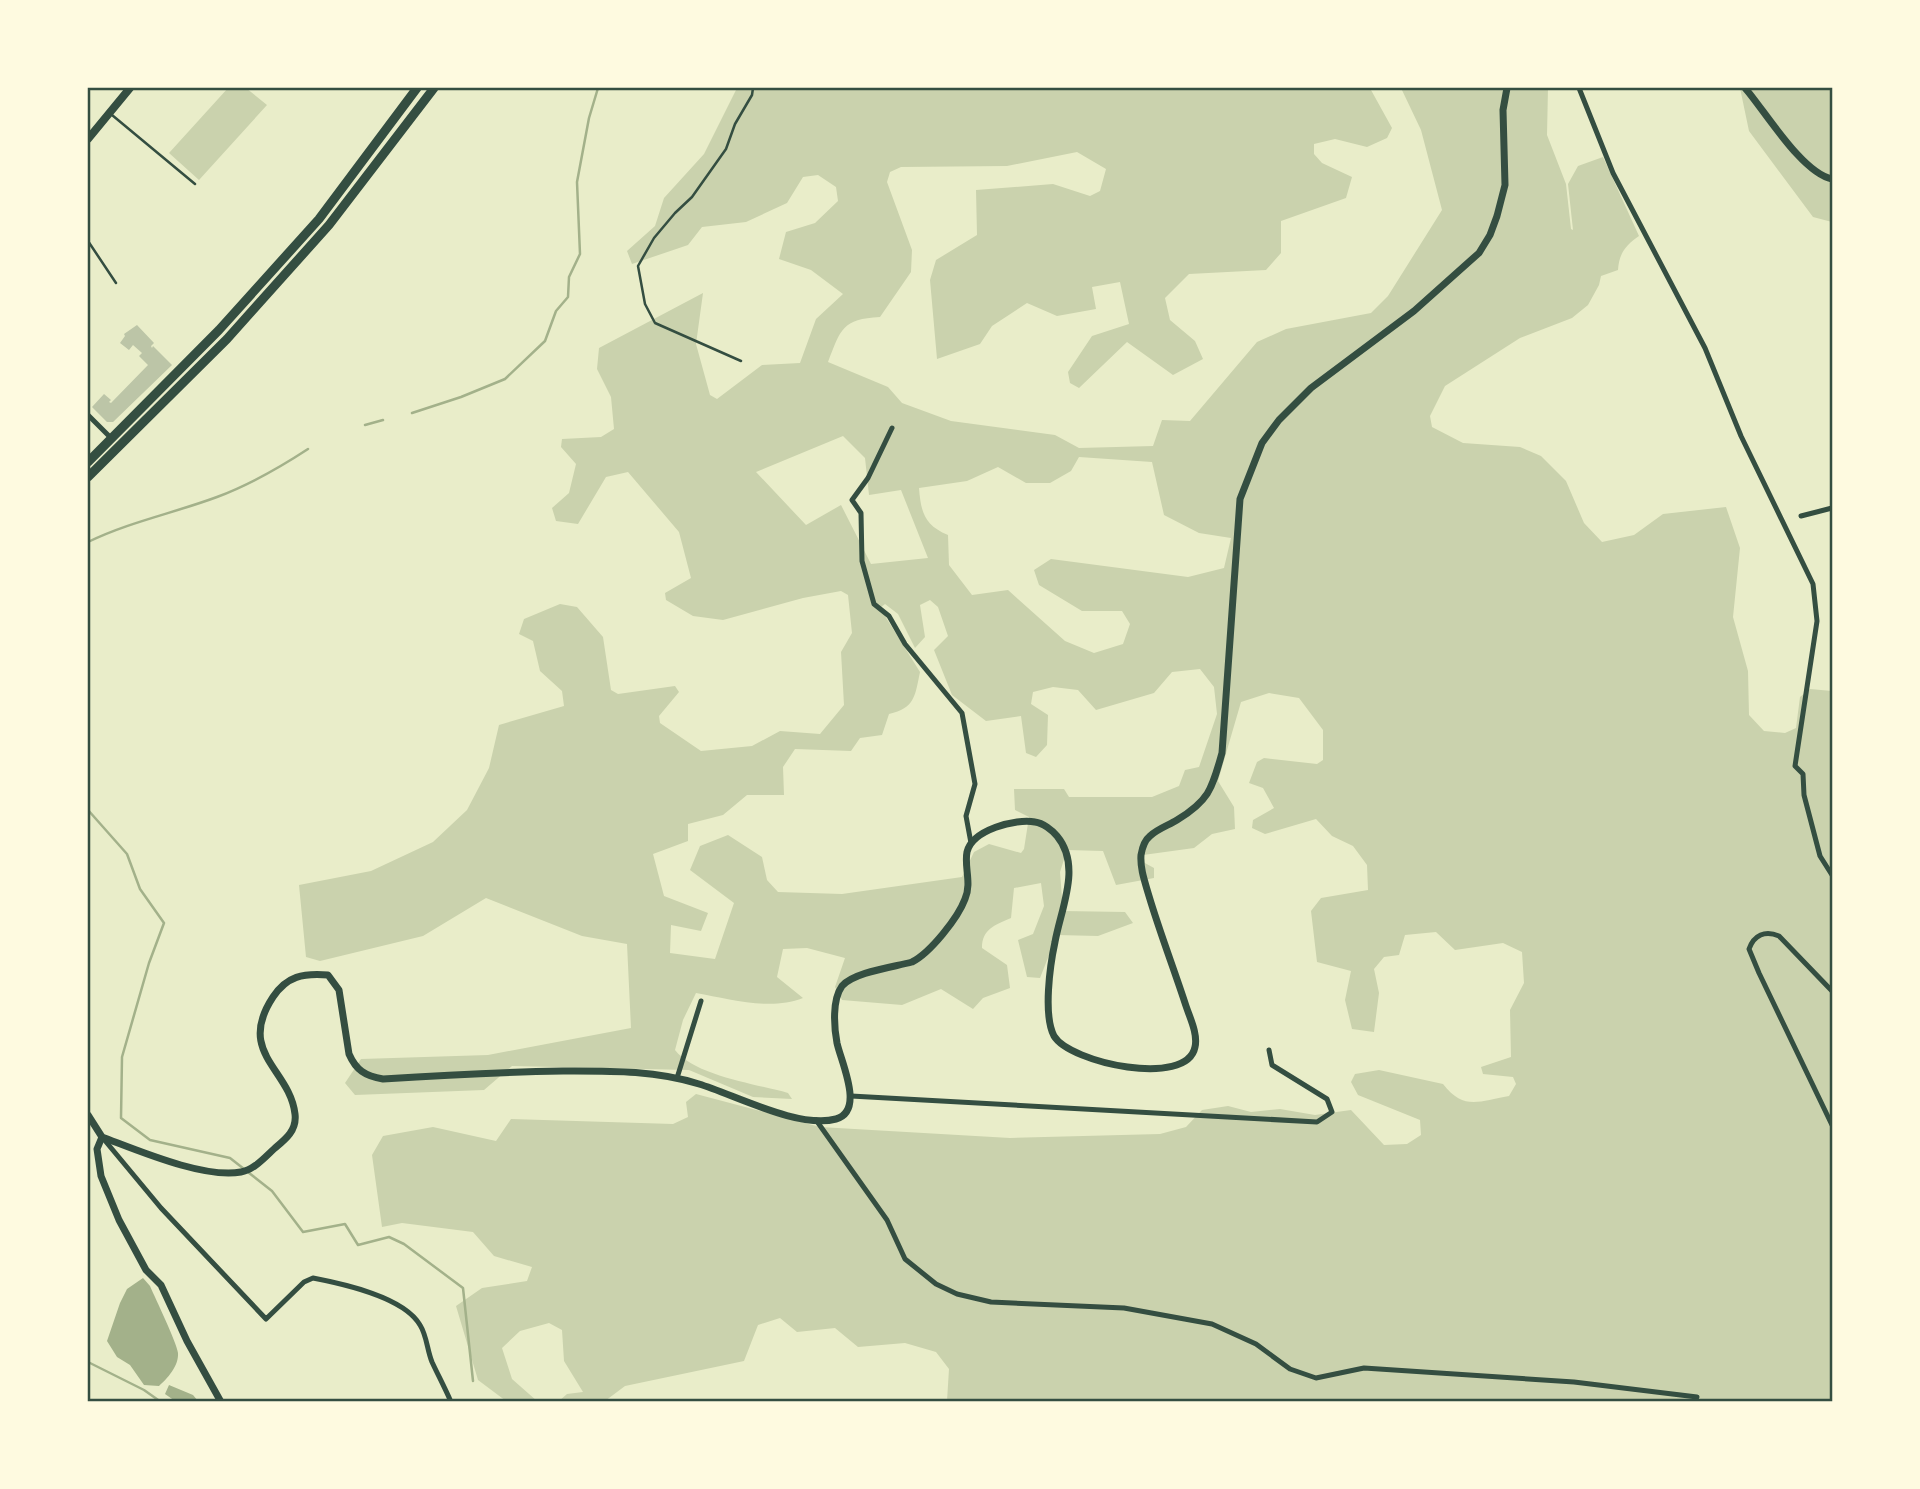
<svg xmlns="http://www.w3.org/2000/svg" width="1920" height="1489" font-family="'Public Sans',sans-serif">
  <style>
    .green { fill: #cad2ad; fill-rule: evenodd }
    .water { fill: #a3b18a }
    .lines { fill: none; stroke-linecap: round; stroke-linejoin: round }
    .stream { stroke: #a3b18a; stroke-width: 2.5 }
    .building { fill: #bcc5a7 }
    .service { stroke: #344e41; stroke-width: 2.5 }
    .minor { stroke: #344e41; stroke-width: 5 }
    .tertiary { stroke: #344e41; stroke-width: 7 }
    .secondary { stroke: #344e41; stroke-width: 8 }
    .primary { stroke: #344e41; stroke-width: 9 }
    .neatline { fill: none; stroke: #344e41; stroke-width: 2.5 }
  </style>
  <rect width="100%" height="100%" fill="#e9edc9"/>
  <path class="green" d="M228 88H246L267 105 199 180 169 153Z
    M737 88H1372L1371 90 1392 128 1387 138 1367 147 1335 139 1314 144V154L1322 163 1352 177 1346 198 1281 221V253L1266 270 1189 274 1165 298 1170 320 1195 341 1203 359 1173 375 1127 342 1079 388 1070 383 1068 372 1092 336 1129 324 1120 282 1092 287 1096 309 1057 316 1027 303 992 326 980 344 937 359 930 280 936 260 977 235 976 190 1053 184 1090 196 1100 191 1106 169 1077 152 1007 166 901 167 890 172 887 182 912 250 911 272 880 317C842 319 841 329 828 362L888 387 902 403 951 421 1055 435 1079 448 1153 446 1162 420 1190 421 1257 342 1286 329 1371 313 1388 296 1442 210 1421 130 1401 88H1548L1547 135 1566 184 1571 229 1573 230 1568 184 1578 166 1603 157 1639 236C1626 245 1619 253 1618 270L1601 276 1599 285 1588 305 1572 318 1520 338 1445 386 1430 416 1432 427 1463 443 1520 447 1541 456 1566 481 1584 523 1602 542 1634 535 1663 514 1726 507 1740 548 1733 617 1748 671 1749 715 1764 731 1785 733 1796 728 1800 697 1810 689 1832 691V1401H947L949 1369 936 1352 905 1343 858 1347 835 1328 797 1332 780 1318 758 1325 744 1361 625 1386 605 1401H559L567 1394 583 1392 564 1361 562 1330 549 1323 520 1331 502 1348 512 1379 537 1401H506L478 1380 456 1306 482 1288 527 1281 532 1267 494 1256 473 1232 402 1223 382 1227 372 1155 383 1136 433 1127 496 1141 511 1119 673 1124 688 1117 686 1102 696 1094 820 1127 1010 1138 1160 1134 1186 1127 1202 1110 1228 1106 1251 1112 1280 1109 1315 1115 1351 1110 1384 1145 1407 1144 1421 1135 1420 1120 1358 1095 1351 1082 1355 1074 1379 1070 1443 1084C1464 1111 1479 1101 1509 1096L1516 1084 1513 1077 1483 1074 1481 1067 1511 1057 1510 1010 1524 983 1522 952 1503 943 1455 950 1436 932 1405 935 1399 955 1384 957 1374 969 1379 993 1374 1032 1352 1029 1345 1000 1351 971 1317 962 1311 911 1321 898 1368 890 1367 865 1353 846 1332 836 1316 819 1265 834 1252 828 1253 820 1274 808 1263 788 1249 783 1257 762 1264 758 1317 764 1323 760V730L1299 698 1269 693 1241 702 1218 781 1234 807 1235 829 1212 834 1194 848 1143 855V862L1154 868V878L1116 885 1103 851 1067 850 1060 872 1063 911 1125 912 1133 923 1098 936 1057 935 1040 978 1027 977 1018 940 1033 934 1044 906 1041 883 1014 888 1011 918C995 925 982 929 982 948L1007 965 1010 988 983 998 973 1009 941 989 902 1005 842 1000 835 987 845 958 807 948 783 949 777 977 803 998C770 1011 730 999 696 993L683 1020 675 1050C695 1076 757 1084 788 1093L792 1099 753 1097 689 1070 512 1066 484 1090 355 1095 345 1083 361 1059 488 1055 631 1028 627 944 582 936 486 898 423 936 320 961 306 957 299 885 371 871 433 842 467 810 489 768 499 725 564 706 562 691 540 671 533 641 519 634 524 619 560 604 577 607 603 637 611 690 618 694 675 686 679 692 659 716 660 723 701 751 752 746 780 731 820 734 844 705 841 652 852 633 848 595 841 591 803 598 723 620 693 616 666 600 665 593 691 578 679 532 628 472 606 477 578 524 556 521 552 508 569 493 576 464 561 447 562 439 601 437 614 429 611 397 597 369 599 348 703 293 696 344 710 395 717 399 762 365 800 363 816 319 843 294 811 270 779 259 786 232 815 223 838 201 836 187 818 175 803 177 787 203 746 222 702 227 688 245 632 264 627 251 655 226 664 198 704 154ZM843 436 865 458 869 495 901 490 928 558 871 564 841 505 806 525 756 472ZM1079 457 1152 462 1164 515 1199 533 1231 538 1224 568 1188 577 1051 559 1034 570 1039 585 1082 611H1122L1130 624 1123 644 1094 653 1065 641 1008 590 972 595 949 565 948 535C924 525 921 512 919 488L967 481 998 467 1026 483H1050L1071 471ZM930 600 938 607 948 636 934 650 952 695 986 721 1021 716 1026 753 1036 757 1047 745 1048 715 1031 704 1033 692 1053 687 1078 690 1096 710 1154 693 1172 672 1200 669 1214 687 1217 714 1199 767 1185 770 1179 786 1152 797H1069L1064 789H1014L1015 810 1029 817 1024 849 1021 853 989 844 974 852 962 877 842 894 778 892 767 880 762 857 728 835 700 846 690 870 734 903 715 959 670 953 671 925 701 931 708 913 664 896 653 854 688 841V824L723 815 747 795H784L783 767 795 749 851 751 860 738 882 735 889 714C915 708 915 696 920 672L880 608 885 604 898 614 915 648 925 637 920 605Z
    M1740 88H1832V222L1813 217 1749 131Z"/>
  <path class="water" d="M143 1278 150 1286C156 1300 176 1341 178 1353 179 1366 167 1379 159 1386L144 1385 130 1365 117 1357 107 1341 120 1303 127 1289Z
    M169 1385 193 1395 198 1401H175L165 1394Z"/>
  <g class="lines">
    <path class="stream" d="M412 413 461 397 505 379 545 341 556 311 568 297 569 277 580 254 577 182 589 118 598 88
      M365 425 383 420
      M88 542C129 522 174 513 217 497 249 485 279 468 308 449
      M88 810 127 854 140 889 164 923 149 963 122 1057 121 1118 150 1140 230 1158 272 1191 303 1232 345 1224 358 1245 389 1237 404 1244 463 1288 473 1381
      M88 1362 144 1390 161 1402"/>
  </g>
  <path class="building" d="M137 325 154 343 151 346 152 348 153 346 172 365 113 422H107L92 407 104 394 111 400 109 402 111 403 148 365 139 356 142 353 133 345 129 350 120 343 125 336 124 334Z"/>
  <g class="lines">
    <path class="service" d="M112 115 195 184
      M88 241 116 283
      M741 361 655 323 645 304 638 266 654 238 675 213 692 197 726 149 735 124 752 95 753 88"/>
    <path class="minor" d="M1579 88 1613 173 1705 348 1741 436 1813 584 1817 621 1795 766 1803 774 1804 795 1820 856 1832 875
      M88 415 112 439
      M892 428 868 478 852 500 861 513 862 561 874 604 889 616 905 644 962 713 975 784 966 816 971 843
      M1801 516 1832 508
      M1832 991 1779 936C1765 930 1754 935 1749 949L1759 973 1832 1125
      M677 1078 701 1001
      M851 1096 1317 1122 1332 1112 1327 1099 1272 1065 1269 1050
      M816 1120 887 1220 905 1259 936 1284 957 1294 991 1302 1124 1308 1212 1324 1256 1344 1290 1369 1316 1378 1364 1368 1574 1382 1697 1397
      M102 1137 161 1208 266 1319 304 1282 313 1278C344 1284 404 1297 420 1325 427 1336 427 1350 432 1362 438 1375 445 1388 451 1402"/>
    <path class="tertiary" d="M1745 88C1765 111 1802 173 1832 179
      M88 1115 102 1137 97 1149 101 1176 119 1220 146 1270 161 1285 187 1341 221 1402
      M102 1137C137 1150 204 1179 241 1172 254 1170 265 1157 275 1148 286 1139 297 1130 295 1114 290 1069 236 1053 273 997 287 976 303 973 328 975L339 990 349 1054C356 1070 365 1076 383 1079 443 1075 502 1072 563 1071 609 1071 654 1070 699 1084 735 1095 799 1129 836 1119 865 1111 841 1062 837 1043 834 1027 832 1000 842 986 854 972 894 967 912 962 930 953 958 918 965 899 972 883 964 867 967 852 972 830 1016 818 1035 822 1043 823 1052 830 1057 836 1082 866 1061 908 1055 942 1050 965 1043 1015 1054 1036 1070 1063 1187 1088 1195 1047 1198 1034 1190 1018 1186 1006 1174 969 1160 933 1149 896 1145 882 1140 869 1141 855 1142 849 1145 840 1150 836 1157 829 1169 825 1177 820 1210 800 1212 788 1222 753L1240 499 1262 443 1279 420 1311 388 1414 311 1479 253 1490 235 1497 216 1505 185 1503 110 1507 88"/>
    <path class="secondary" d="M88 139 130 88"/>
    <path class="primary" d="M88 462 219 330 319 219 417 88
      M88 477 227 339 329 225 434 88"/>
  </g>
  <rect width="1920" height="1489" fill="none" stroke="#fefae0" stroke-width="178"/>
  <rect x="89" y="89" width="1742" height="1311" class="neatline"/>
</svg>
